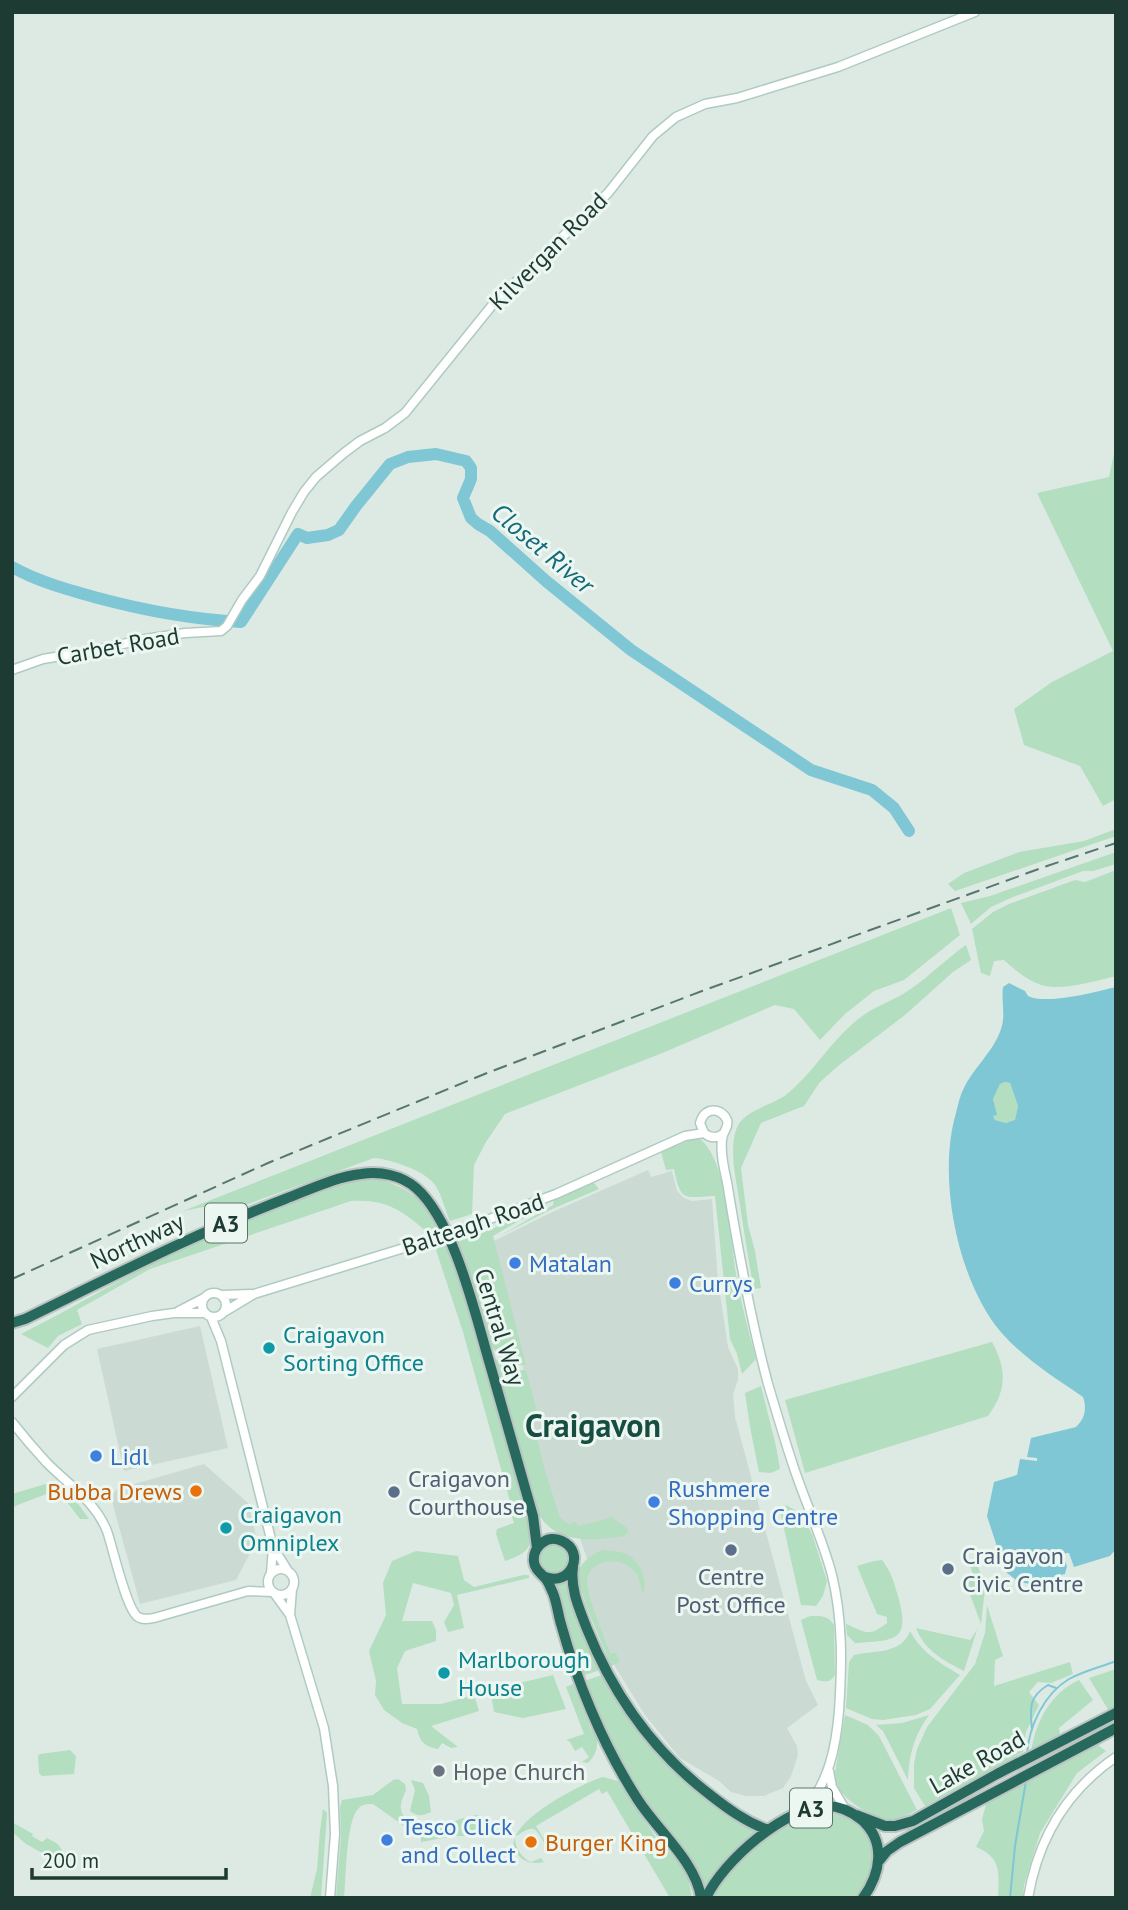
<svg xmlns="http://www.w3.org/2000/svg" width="1128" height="1910" font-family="'PT Sans',sans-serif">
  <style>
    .built { fill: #cbdad3 }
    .green { fill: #b3debf }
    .water { fill: #7fc7d5; fill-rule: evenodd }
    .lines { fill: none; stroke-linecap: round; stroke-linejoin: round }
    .stream { stroke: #7fc7d5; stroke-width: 2 }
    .river { stroke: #7fc7d5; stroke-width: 12 }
    .secondary-casing { stroke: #afcbc1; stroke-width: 11 }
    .highway-casing { stroke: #bbc4c2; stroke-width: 14 }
    .secondary { stroke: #fff; stroke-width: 8 }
    .highway { stroke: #27695c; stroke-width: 10 }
    .rail { stroke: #57776e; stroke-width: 2; stroke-dasharray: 14 7; stroke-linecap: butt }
    .secondary-bridge-casing { stroke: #afcbc1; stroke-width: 11; stroke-linecap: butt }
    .secondary-bridge { stroke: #fff; stroke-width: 8 }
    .shop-dot { fill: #3f7fe0; stroke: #edf7f2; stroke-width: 2.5 }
    .culture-dot { fill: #0f9aa8; stroke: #edf7f2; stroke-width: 2.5 }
    .food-dot { fill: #e8710a; stroke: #edf7f2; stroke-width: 2.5 }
    .service-dot { fill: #5c6f8a; stroke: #edf7f2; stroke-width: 2.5 }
    .worship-dot { fill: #6b7280; stroke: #edf7f2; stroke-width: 2.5 }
    .labels { text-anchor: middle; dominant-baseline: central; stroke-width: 6; stroke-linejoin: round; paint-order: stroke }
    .shield { fill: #edf7f2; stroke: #5b736c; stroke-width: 2 }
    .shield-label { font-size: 23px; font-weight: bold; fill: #1d3a33 }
    .street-label { font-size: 24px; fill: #1d3a33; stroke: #edf7f2 }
    .shop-label { font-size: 24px; fill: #366cbe; stroke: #edf7f2; text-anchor: start }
    .culture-label { font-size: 24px; fill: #0d838f; stroke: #edf7f2; text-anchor: start }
    .service-label { font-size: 24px; fill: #4e5e75; stroke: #edf7f2; text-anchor: start }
    .food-label { font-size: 24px; fill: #c56008; stroke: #edf7f2; text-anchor: end }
    .worship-label { font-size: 24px; fill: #5b616d; stroke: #edf7f2; text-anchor: start }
    .water-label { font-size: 26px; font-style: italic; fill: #14697a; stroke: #edf7f2 }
    .district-label { font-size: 32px; font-weight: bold; fill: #184e41; stroke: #edf7f2 }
  </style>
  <rect width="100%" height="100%" fill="#ddeae4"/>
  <path class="built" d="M648 1170 651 1177 672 1171 677 1191 684 1198 692 1201 712 1199 718 1281 728 1347 738 1369V1380L733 1394 735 1417 806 1681 818 1705 787 1728 797 1746 798 1755 791 1776 783 1788 764 1796H746L731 1792 719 1781 680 1758 645 1715 611 1660 581 1580 589 1565 580 1538 562 1530 529 1431 534 1412 492 1242 548 1214Z
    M200 1326 228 1448 124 1471 97 1349Z
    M204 1464 248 1503 257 1540 236 1580 140 1604 112 1501 113 1494 117 1489Z"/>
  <path class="green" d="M1115 449 1116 799 1103 806 1080 766 1024 745 1014 709 1052 682 1113 651 1037 493 1109 477Z
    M1116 829V836L955 891 948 884 964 873 1019 852 1084 841Z
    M1116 852V864L1093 871H1083L1013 897 991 907 971 924 961 903 990 896Z
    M1116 870V976C1095 981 1067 990 1045 986 1030 983 1015 970 1004 960L994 961 990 976 981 973 972 929 993 912 1009 904 1075 880 1085 882Z
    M951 908 960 935 904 980 874 991 845 1014 820 1040 794 1009 775 1005 660 1054 505 1114 486 1142 474 1165 472 1214 450 1221C445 1210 442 1195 435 1185 426 1171 390 1159 374 1158L229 1211 219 1204 183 1211Z
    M966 945 971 960 953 972 905 1015 838 1066 820 1082 804 1106 761 1123 741 1168 748 1225 755 1251 761 1288 754 1289C748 1259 744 1230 739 1199 736 1178 729 1152 736 1130 742 1110 772 1106 787 1094 813 1073 830 1042 857 1020 873 1006 895 1001 912 988 931 975 947 958 966 945Z
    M1005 1082 1010 1083 1018 1106 1015 1121 1006 1123 995 1120 993 1116 996 1115 993 1099 1000 1084Z
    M697 1137C728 1155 731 1246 737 1280 742 1307 749 1333 756 1359L742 1374 737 1354 730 1339 715 1196C684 1197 681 1203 674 1169L666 1170 661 1152Z
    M368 1176C397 1182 427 1198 440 1227L427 1232C401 1210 387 1199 351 1201L150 1269 77 1310 82 1324 58 1336 48 1348 21 1334C69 1310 115 1282 163 1258 229 1225 296 1194 368 1176Z
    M593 1182 599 1189 550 1210 498 1237 553 1205 554 1198Z
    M548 1202 546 1205 493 1236 526 1365C502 1366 502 1357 487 1342L455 1241 490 1230Z
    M448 1244 530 1523C532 1548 530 1552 505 1561L496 1534 497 1529 514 1523 510 1511 511 1505 463 1332 435 1247Z
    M992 1342C1007 1369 1007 1391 988 1416L805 1473 785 1400Z
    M494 1358 514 1371 526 1370 537 1412 533 1423 546 1474 560 1518 569 1524 575 1522 579 1526 609 1518 610 1516 628 1529V1532L624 1536C598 1540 566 1544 546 1524 541 1519 537 1511 534 1505Z
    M761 1386 776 1446 780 1469 771 1473 759 1472 750 1427 745 1393Z
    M49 1483 79 1505 89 1519H80L64 1498 52 1492 20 1504 12 1508V1494Z
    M786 1505 800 1513 812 1534 827 1581 823 1596 816 1606 801 1605 781 1515Z
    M539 1558a15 15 0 1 1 30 0a15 15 0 1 1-30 0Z
    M603 1550C610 1551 619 1551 626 1554 640 1561 648 1580 643 1594 641 1588 639 1578 636 1573 624 1556 591 1557 587 1579 585 1593 605 1638 610 1653H616L620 1662 611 1666 586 1606 581 1589 578 1587C574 1567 586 1557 603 1550Z
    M416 1551 458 1556 464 1580 474 1587 523 1575H529V1578L457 1595 464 1628 448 1632 444 1622 454 1605 451 1593 413 1583 402 1621H432L436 1630V1641L405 1651 397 1668 402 1704H441L474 1695 479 1711 431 1726 458 1747 451 1748 442 1743 438 1749C424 1746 420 1742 417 1729L402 1723 384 1710 375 1695 376 1681 369 1651 386 1615 383 1583 392 1561Z
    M882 1560C891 1571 894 1583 898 1596 911 1642 895 1640 855 1643L847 1635 846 1624C866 1632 868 1638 887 1623V1617L877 1614 857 1566 874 1561Z
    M977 1563 985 1589 981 1624 965 1581 974 1578 970 1565Z
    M566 1579 572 1602 600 1670 582 1676 552 1582Z
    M987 1605 1003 1656 995 1660 994 1686 1070 1662 1073 1674 1051 1683 1038 1682 1029 1692 1039 1705 1026 1732 1023 1752 925 1806 914 1788V1764L917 1749 927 1727 975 1664 985 1633Z
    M810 1616C821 1616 828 1615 834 1625L835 1675C830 1683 825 1682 817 1680L801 1620Z
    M916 1628 970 1640 977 1630 964 1671C943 1660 925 1651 916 1628Z
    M910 1631C922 1653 940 1663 960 1675L930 1709 916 1715 883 1720 872 1719 846 1708 849 1662 854 1655C874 1650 901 1655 910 1631Z
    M1116 1669V1707L1109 1711 1089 1678Z
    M553 1675 566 1709 523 1718 494 1712 490 1688 495 1689Z
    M602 1675C631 1726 663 1765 710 1801 726 1814 740 1825 761 1829 739 1845 719 1865 705 1888 691 1854 664 1828 644 1798 619 1762 601 1722 584 1681Z
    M1079 1680 1093 1700 1059 1728 1060 1735 1031 1753C1035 1723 1050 1693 1079 1680Z
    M573 1684 592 1731 595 1730C599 1743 598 1753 588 1763L582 1762 589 1757 582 1747 575 1751 570 1742 566 1740 584 1734 566 1687Z
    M845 1715 868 1725 879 1736 917 1810C909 1814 901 1819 891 1820 876 1820 847 1802 839 1789 836 1784 835 1779 835 1773Z
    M929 1715C914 1736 909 1755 908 1780L883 1731 876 1725 902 1723Z
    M1095 1743 1106 1751 1077 1773 1040 1833 1024 1885 1023 1898H998C999 1873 1002 1858 976 1847L984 1831 982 1819 987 1801Z
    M70 1750 76 1756 74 1774 42 1776 39 1773 38 1756 40 1754Z
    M603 1777 618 1781 657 1839 687 1871 692 1898H670L607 1791 602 1794 599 1789 536 1826 548 1846H546C535 1827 535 1823 515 1837 514 1846 522 1859 531 1862L541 1858 544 1862C534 1864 525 1863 518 1855 493 1828 582 1783 603 1777Z
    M398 1779 405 1784 406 1790C402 1800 397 1808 405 1818L418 1822 425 1831 430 1833 460 1819 477 1815 479 1816V1836H454L421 1842V1838L373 1804C367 1804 362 1804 358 1809 346 1821 346 1879 344 1898H336L341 1837 340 1807 342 1800 373 1795 393 1780Z
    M411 1780 423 1783 429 1796 431 1812C422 1816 418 1817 410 1811L415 1790Z
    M323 1809 327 1813 321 1898H310L317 1869 320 1831Z
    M819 1811C854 1811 881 1836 870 1873 867 1883 861 1890 856 1898H712C724 1871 753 1845 777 1829 790 1820 804 1816 819 1811Z
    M12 1822 33 1834 32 1836 42 1842 47 1838 58 1844 62 1850 58 1857 53 1859 26 1844 12 1832Z"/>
  <path class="water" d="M1009 983 1025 991 1028 996C1047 1005 1095 992 1116 987V1549L1110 1556 1074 1567 1069 1553H1066L1063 1556 1067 1566 1065 1574 1030 1584 1019 1582 1007 1573 1003 1565 987 1516 994 1482 1017 1475 1020 1459 1037 1461V1458L1027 1457 1031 1438 1076 1427C1085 1419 1087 1408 1083 1397 1054 1377 1023 1358 1000 1331 957 1279 937 1177 956 1113 958 1105 960 1095 964 1088 974 1067 994 1051 1001 1029 1006 1015 1001 1001 1003 987ZM1005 1082 1010 1083 1018 1106 1015 1120 1006 1123 995 1120 993 1116 997 1115 993 1099 1000 1084Z"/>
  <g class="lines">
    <path class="stream" d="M1032 1730C1030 1709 1028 1697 1048 1685L1056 1688
      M1027 1754C1029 1726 1044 1694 1069 1679 1083 1671 1101 1667 1116 1661
      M1010 1898 1015 1846 1026 1781"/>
    <path class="river" d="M12 567C39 582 69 590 98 598 146 611 191 619 241 622L298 534 307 538 328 535 339 530 356 506 390 464 408 457 436 454 466 461 471 468V479L463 498 471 518 478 524 490 531 546 581 631 650 811 770 872 790 894 808 909 831"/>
    <defs>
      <path id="secondary" d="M12 670 43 659 92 651 145 639 185 633 221 631 227 626 242 600 260 576 292 512 304 492 316 477 344 453 360 441 385 428 405 413 494 303 608 193 653 136 676 117 705 104 737 98 838 67 975 12
        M723 1134C716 1139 710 1138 704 1133L700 1123C702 1117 704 1113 710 1111 717 1109 724 1113 727 1120 729 1127 725 1129 723 1135 719 1148 724 1169 727 1182 738 1250 750 1317 768 1384 776 1411 784 1438 793 1465 805 1502 822 1537 832 1575 843 1620 842 1666 839 1711 836 1747 829 1782 805 1809
        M487 1220 556 1194 685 1136 704 1133
        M202 1305a12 12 0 1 1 24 0a12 12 0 1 1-24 0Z
        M222 1295 251 1294
        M177 1312 204 1298
        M224 1312 254 1294 430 1240
        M211 1317 221 1341 273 1547 288 1571
        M12 1397 64 1345 88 1330 152 1316 174 1313H205
        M12 1422C23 1436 35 1450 47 1463 69 1485 95 1501 107 1531 113 1548 126 1609 138 1617 143 1620 148 1619 154 1618L248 1591 273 1592
        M268 1582a13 13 0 1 1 26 0a13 13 0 1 1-26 0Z
        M271 1573 273 1547
        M274 1593 290 1615 324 1728 333 1786 335 1834 330 1898
        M290 1615 292 1589
        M829 1771 832 1787 845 1809
        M1028 1898C1038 1839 1066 1791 1116 1757"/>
      <path id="highway" d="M12 1323 25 1319C111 1277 196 1233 285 1199 309 1190 335 1177 361 1174 380 1171 401 1175 416 1188 455 1222 476 1318 491 1368 505 1417 519 1466 533 1516L537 1548
        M573 1567C570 1589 579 1608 587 1629 613 1694 653 1751 709 1794 728 1809 746 1822 768 1830
        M545 1577C571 1587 586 1552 562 1541 548 1534 532 1546 534 1562 535 1570 541 1573 546 1579 549 1583 551 1589 553 1593 557 1603 558 1614 561 1624 569 1653 579 1682 591 1710 604 1741 620 1772 638 1800 658 1831 696 1862 701 1898
        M856 1815 885 1826H895L913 1821 997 1774 1116 1713
        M878 1862 887 1851 900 1842 1116 1728
        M706 1898C723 1861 786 1806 827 1806 840 1806 852 1812 862 1820 886 1842 881 1873 863 1898"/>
    </defs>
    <use href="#secondary" class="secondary-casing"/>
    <use href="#highway" class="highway-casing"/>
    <use href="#secondary" class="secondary"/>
    <use href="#highway" class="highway"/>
    <path class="rail" d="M12 1279 268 1163 487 1073 702 991 1047 866 1116 843"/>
    <defs>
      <path id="secondary-bridge" d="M430 1240 487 1220"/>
    </defs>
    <use href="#secondary-bridge" class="secondary-bridge-casing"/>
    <use href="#secondary-bridge" class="secondary-bridge"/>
  </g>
  <g class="shop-dot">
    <circle cx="515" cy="1263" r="7"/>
    <circle cx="675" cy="1283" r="7"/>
    <circle cx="96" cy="1456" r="7"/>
    <circle cx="654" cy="1502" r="7"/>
    <circle cx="387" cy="1840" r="7"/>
  </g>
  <g class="culture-dot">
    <circle cx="269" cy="1348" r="7"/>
    <circle cx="226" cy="1528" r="7"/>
    <circle cx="444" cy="1673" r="7"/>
  </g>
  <g class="food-dot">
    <circle cx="196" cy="1491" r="7"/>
    <circle cx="531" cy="1842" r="7"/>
  </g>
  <g class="service-dot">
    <circle cx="394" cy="1492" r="7"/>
    <circle cx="731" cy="1550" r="7"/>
    <circle cx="948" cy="1569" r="7"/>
  </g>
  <circle class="worship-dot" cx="439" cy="1771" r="7"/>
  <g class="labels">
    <g class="shield">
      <rect x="205" y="1203.5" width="42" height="39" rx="5"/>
      <rect x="790" y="1788.5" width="42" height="39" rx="5"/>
    </g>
    <g class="shield-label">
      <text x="226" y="1223">A3</text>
      <text x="811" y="1808">A3</text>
    </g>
    <g class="street-label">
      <text transform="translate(548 251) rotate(-45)">Kilvergan Road</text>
      <text transform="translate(118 646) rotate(-10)">Carbet Road</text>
      <text transform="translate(473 1224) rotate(-19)">Balteagh Road</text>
      <text transform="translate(137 1241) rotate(-25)">Northway</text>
      <text transform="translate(500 1327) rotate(73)">Central Way</text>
      <text transform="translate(977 1762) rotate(-29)">Lake Road</text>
    </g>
    <g class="shop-label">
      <text x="529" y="1263">Matalan</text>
      <text x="689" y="1283">Currys</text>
      <text x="110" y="1456">Lidl</text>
      <text x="668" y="1488">Rushmere<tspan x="668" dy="28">Shopping Centre</tspan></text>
      <text x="401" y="1826">Tesco Click<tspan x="401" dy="28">and Collect</tspan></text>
    </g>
    <g class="culture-label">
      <text x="283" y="1334">Craigavon<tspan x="283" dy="28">Sorting Office</tspan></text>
      <text x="240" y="1514">Craigavon<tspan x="240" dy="28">Omniplex</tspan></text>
      <text x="458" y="1659">Marlborough<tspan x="458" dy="28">House</tspan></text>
    </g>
    <g class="service-label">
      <text x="408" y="1478">Craigavon<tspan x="408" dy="28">Courthouse</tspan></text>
      <text x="962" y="1555">Craigavon<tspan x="962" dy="28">Civic Centre</tspan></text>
      <text x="731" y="1576" text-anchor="middle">Centre<tspan x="731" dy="28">Post Office</tspan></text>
    </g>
    <g class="food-label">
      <text x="182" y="1491">Bubba Drews</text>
      <text x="545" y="1842" text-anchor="start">Burger King</text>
    </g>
    <g class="worship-label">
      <text x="453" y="1771">Hope Church</text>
    </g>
    <g class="water-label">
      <text transform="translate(543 548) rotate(40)">Closet River</text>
    </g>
    <g class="district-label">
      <text x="593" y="1425">Craigavon</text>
    </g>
  </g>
  <rect width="1128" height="1910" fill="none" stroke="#1d3a33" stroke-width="28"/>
  <path d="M32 1868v10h194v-10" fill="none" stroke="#1d3a33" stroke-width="3.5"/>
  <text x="42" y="1868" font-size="21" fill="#1d3a33" stroke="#edf7f2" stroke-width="5" paint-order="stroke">200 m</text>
</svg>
